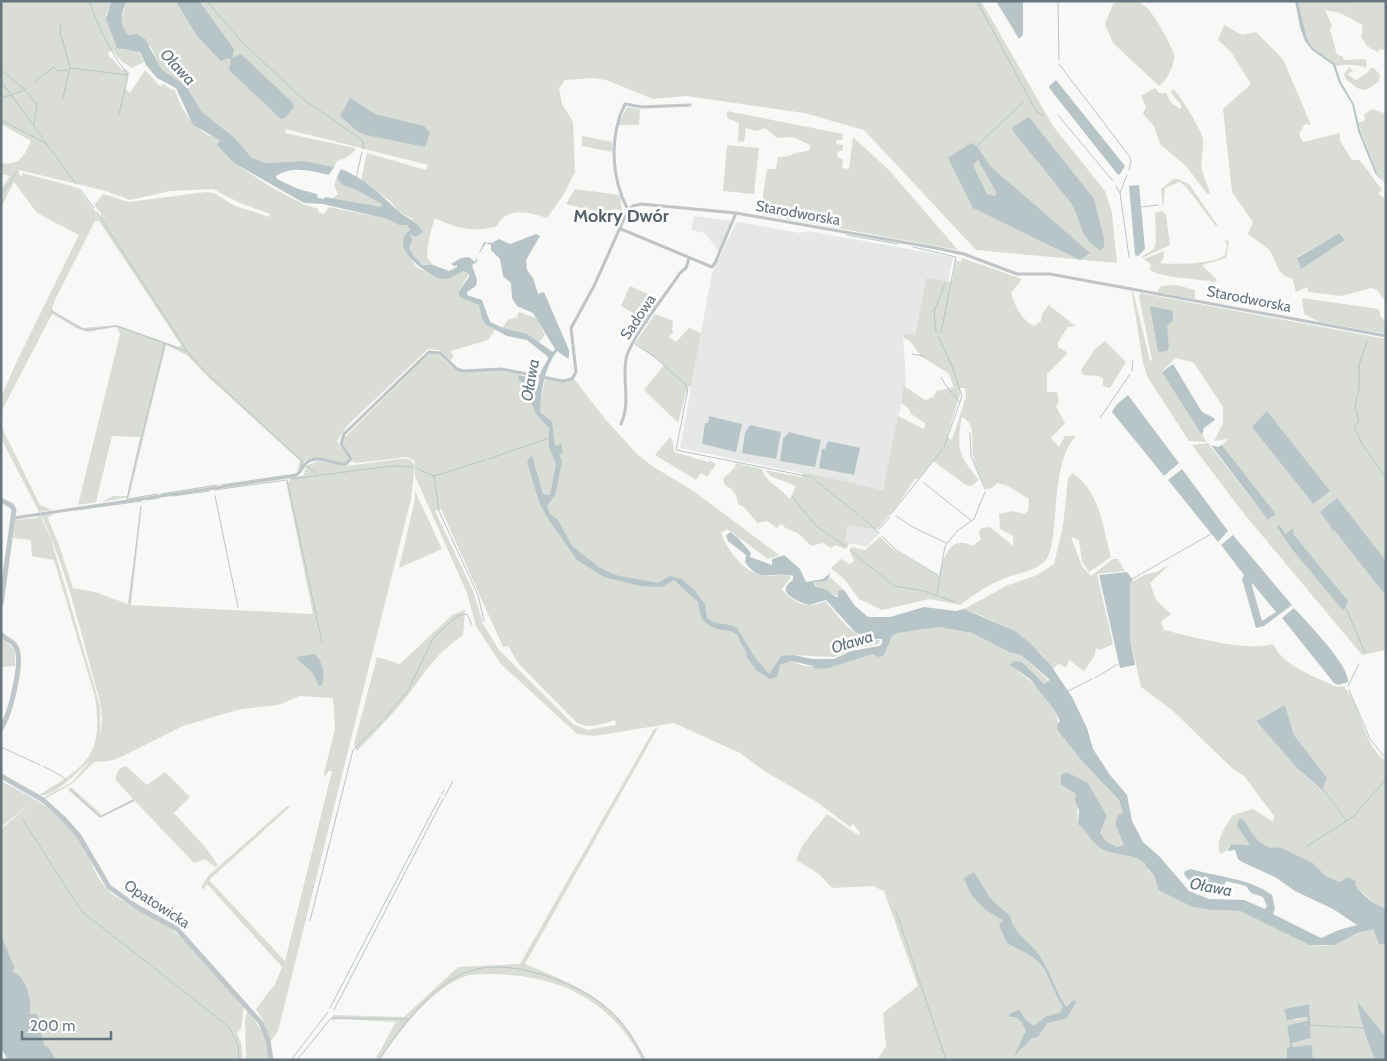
<svg xmlns="http://www.w3.org/2000/svg" width="1387" height="1061" font-family="Cabin,sans-serif">
  <style>
    .built { fill: #e6e8e7 }
    .green { fill: #d9ddd5; fill-rule: evenodd }
    .water { fill: #b8c5c8; fill-rule: evenodd }
    .lines { fill: none; stroke-linecap: round; stroke-linejoin: round }
    .stream { stroke: #b8c5c8; stroke-width: 1 }
    .street { stroke: #bfc4c7; stroke-width: 3 }
    .secondary { stroke: #c0c7cb; stroke-width: 5 }
    .labels { text-anchor: middle; dominant-baseline: central; stroke-width: 5; stroke-linejoin: round; paint-order: stroke }
    .street-label { font-size: 15px; fill: #65767f; stroke: #fff }
    .water-label { font-size: 16px; font-style: italic; fill: #60757a; stroke: #fff }
    .quarter-label { font-size: 18px; font-weight: bold; fill: #57646b; stroke: #fff }
  </style>
  <rect width="100%" height="100%" fill="#f8f8f6"/>
  <path class="built" d="M694 216 733 221 719 252 705 233 691 230Z
    M739 222 800 233 808 231 953 257 948 282 926 278 915 335 903 333 906 381 883 490 680 448 712 273 736 223Z
    M848 525 876 530 879 534 866 547 845 542Z"/>
  <path class="green" d="M1 1H111L106 15 124 50C137 49 139 50 144 62L132 68 121 61 112 50 108 53 110 58H112L122 70 126 69 129 72 125 88 130 93 145 70 160 86 164 84 170 89 175 90C180 107 191 125 206 134 212 137 219 136 224 142L219 147 234 163 271 187 303 204 319 209 318 212 324 214 329 207 387 219 399 225 407 224 410 230 403 241 416 267 438 278 454 276 464 271 469 274 458 293 460 297 480 305C484 319 482 321 495 330L488 340 451 351 454 357 450 360 439 350 428 349 347 426 337 441C340 449 348 453 349 461L345 463 315 459 305 461 300 470 297 471 300 461 208 377 187 355 166 345 129 497 102 502 113 496H127L140 437 112 436 96 502 78 505 120 334 118 329 115 327 89 332 78 329 52 314 1 412V397L17 361 79 235 37 213 14 182 1 208V189L10 176 1 174V163C20 166 24 156 31 141L1 124V93L4 91 1 88ZM19 170 106 191 130 200 170 191 213 189 240 203 270 214V217L235 206 214 193 206 192 129 202 103 194 94 205 101 213V219L78 188 23 173 22 176 19 175ZM95 221H99L181 345 179 347 117 325 83 328 53 311 52 308 55 300Z
    M127 1H981L1053 126 1105 191 1112 213 1117 263 976 250 864 130 804 113 686 96 653 99 606 80 593 78 565 80 559 88 562 104 573 122 575 172 564 194 547 218C530 212 506 206 497 226 476 233 454 228 435 218 430 232 428 244 427 258L433 265C424 267 408 258 409 246 409 242 411 240 410 234L419 235 423 232 411 218 398 211 391 202 361 180 367 153 426 170 428 165 286 129 285 133 355 148V151L346 158 337 161 334 167 304 161 266 163 252 158 235 138 202 112 186 86 162 71 151 47 123 31 121 20Z
    M1123 1C1131 1 1140 1 1146 7 1154 14 1172 45 1174 55 1175 64 1167 81 1159 86L1113 43 1105 24 1113 4Z
    M1298 1 1386 3 1385 50 1380 49 1377 52 1367 46 1361 37 1363 25 1340 13 1325 10 1332 25 1330 29 1337 55 1342 56 1344 60 1365 59 1367 64 1366 68C1358 64 1345 64 1336 66L1309 44 1302 27Z
    M1224 25 1242 35 1256 32 1283 59 1311 125 1305 124 1299 134 1303 142 1340 133V141L1352 160H1359C1368 170 1373 178 1382 190L1378 194 1386 199V302L1377 290 1371 288 1342 296 1308 292 1307 287 1296 292 1292 278C1276 277 1277 258 1268 249 1262 244 1255 239 1248 234L1253 222 1232 192 1223 109 1251 84 1231 52 1218 40ZM1339 233 1333 248 1321 254 1297 257Z
    M1349 67 1353 71 1347 74 1356 80 1366 74 1371 68H1374L1380 75 1379 81C1368 90 1363 94 1351 83 1347 80 1345 80 1344 74Z
    M1155 88 1159 93H1166L1171 103 1181 109V105L1171 93 1173 89C1181 96 1201 129 1203 139 1204 151 1199 162 1203 174 1205 181 1208 186 1210 193L1207 194 1186 166 1160 144 1154 126 1143 114 1146 107 1141 96Z
    M627 107 640 109 639 125H618Z
    M1373 109 1386 114V183L1377 173 1358 123 1365 120 1364 114Z
    M727 111 843 134 842 140H837L836 144 843 145V150L837 152 838 158 843 159 842 168 849 169 853 137 889 170 958 250 760 214 767 169H776L778 157C788 158 797 151 809 151L810 145 793 137 777 138 765 128 757 131 746 128 744 142 738 141 739 123 727 118Z
    M582 136 612 142 613 152 582 146Z
    M727 145 759 148 754 194 723 191Z
    M337 177 382 204V208L332 199 338 194 334 185Z
    M1173 179H1178L1189 184 1218 226 1215 225 1187 188 1180 182 1165 188 1163 209 1161 189Z
    M575 189 620 195 622 211 615 209C602 214 582 208 566 204Z
    M1163 211 1166 215 1170 245 1142 258 1141 257 1154 249 1156 241 1155 212Z
    M1225 240 1229 241 1226 258 1202 265 1217 280 1215 282C1196 278 1165 279 1150 270L1151 265 1144 259 1164 251 1163 259 1160 263C1174 265 1214 264 1225 255L1227 245Z
    M962 258 1022 279 1011 293C1015 307 1022 320 1034 326L1041 321 1042 314 1049 305 1075 326 1068 327 1058 342V347L1068 353 1047 374V392H1057L1059 401 1056 406 1065 423 1051 438 1059 447 1065 436H1076C1048 465 1061 545 1045 561 1034 572 1017 573 1003 579 987 585 974 595 960 605L930 599 882 610 859 599 845 580 831 568 841 559 850 564 854 561 850 551 851 547 865 550 880 537 894 550 939 576C943 559 950 534 972 546L981 540 979 533 981 528 990 527 1013 546V536L1000 529 999 514 1013 511 1024 514 1028 511 1029 499 1006 485 997 483 992 488 986 489C981 478 975 467 973 456 970 440 978 426 962 417 956 448 958 455 979 480L971 486 966 485 933 461 918 479H915C903 496 891 516 876 530L848 525 845 541 850 543 845 549 836 545 831 548 823 543 811 546 798 533 787 529 781 524 777 528 767 521 757 523 745 508 738 504C737 494 734 490 725 485L723 479 735 467 736 463 762 469C764 481 782 489 790 499L796 486 770 476 765 470 801 477 803 473 811 474 883 490 898 416 924 429 925 423 911 414 909 409 901 403 904 386 925 400 933 397 937 391 954 387 948 373 922 357 909 340 904 338 903 333 915 335 926 278 952 282 956 261 961 262ZM959 388H965L966 396 952 440 947 437 960 394Z
    M1176 285 1195 290V299L1157 292 1161 286Z
    M630 286 661 300 647 321 621 306Z
    M1133 291 1150 361 1152 360 1139 297 1140 293 1386 339V650L1362 655 1241 510 1192 445 1208 443 1268 520 1276 514 1222 445 1228 439 1214 441 1223 423V407L1194 363 1176 358 1162 371 1207 442 1189 441 1148 378 1143 363 1132 293ZM1283 466 1329 491 1312 503ZM1279 525 1286 534 1289 533 1293 528 1294 535 1344 610 1284 536 1277 527Z
    M1302 298 1379 309 1381 317 1386 322V334L1320 322 1304 314Z
    M519 312 536 318 545 335 538 343 522 333 502 328 508 320 517 317Z
    M655 314 673 321 672 330 674 331 669 337 676 342 689 328 701 333 691 387 688 386 678 423 644 390 664 365 635 343Z
    M1105 341 1126 362 1110 388 1103 386V379L1099 376 1083 375 1081 370 1095 349Z
    M430 353 438 354 452 367 464 372 494 370 519 374 518 378 529 396 541 399 545 379 563 382 574 379 606 420 636 453 652 466 692 490 779 555 768 559 727 529 721 533C731 559 755 585 784 573L791 577 782 589C792 603 809 610 825 601 843 620 850 638 880 640L879 644 857 648 834 657 792 655 791 661 804 666H813L815 669 829 668 873 654 884 655 892 636 898 633 939 627 972 633 1011 653 1021 655 1049 681 1044 684 1022 662 1018 672C1035 682 1062 710 1058 731L1081 760 1119 800 1123 813 1118 815 1115 824 1124 845 1117 847 1107 842 1100 833 1107 816 1088 783 1067 772 1061 785 1076 794 1078 824 1120 854H1131L1147 864 1146 867 1157 881 1158 890 1192 907 1211 910 1240 911 1309 945 1326 946 1368 930 1373 929 1379 944 1386 945V1037L1357 1001 1364 1032 1376 1060H1313L1312 1045 1293 1048 1292 1043 1311 1038 1309 1004 1284 1009 1295 1020 1308 1017V1022L1287 1025 1290 1048H1287V1060H877L886 1046 883 1013 918 986 884 891 873 886 832 888 819 874 796 860 802 846 827 814 858 835 860 833 853 824 850 827 817 802 766 772 740 753 674 723 595 736 577 734 500 663 476 626 479 625 476 626 467 593 415 476V461L407 457 356 463 353 462 342 443 343 439ZM441 509 503 647 508 646 519 664 576 722C589 730 602 724 615 720L616 725 587 730 573 724 499 650 483 624 480 625 483 623 473 591 435 511Z
    M1 426 40 505 52 510 39 512 1 438Z
    M670 437 673 442 674 452 708 462 709 460 716 464 707 477 701 473 696 480 655 455Z
    M399 459H409L415 464 411 499 278 1031 270 1042 263 1020 256 1009 275 984 282 967 207 884 204 889 201 888 208 876 287 806 290 807 209 880 285 961 332 771H329L323 778 335 729 333 698 300 696 278 705 241 709 183 726 121 757 109 761 94 762 73 783 45 799 43 798 72 782 89 762C85 763 55 799 39 795 86 766 104 756 95 697L54 560 32 556 31 540 13 538 15 520 37 518 40 515 51 539 100 706V736L102 719 100 701C82 639 69 574 41 515L54 514 48 517 49 521 59 545 73 588 95 592 128 604 142 505 131 605 313 614 286 482 290 481V478L304 475 306 466 318 461 346 466Z
    M1073 473C1101 494 1102 526 1111 557L1089 572 1082 562 1079 540 1071 537 1082 566 1091 576 1113 559H1118L1125 571 1097 574 1113 644 1100 650 1096 648 1095 655 1084 671 1069 660 1066 668 1059 664 1053 668C1032 638 998 621 964 609L1008 585 1035 576 1054 564 1063 526 1068 478Z
    M415 491 442 549 399 568 415 499Z
    M1171 563 1150 583 1156 600 1171 614 1161 622 1164 630C1193 637 1245 652 1273 644 1284 667 1314 676 1337 687L1343 686C1363 707 1361 743 1386 761V909C1369 902 1360 887 1344 880L1340 882 1326 876 1313 863 1280 847C1261 852 1252 832 1243 819L1244 835 1250 845 1230 844 1226 851 1220 854C1215 840 1225 827 1233 815L1253 809 1273 822 1274 816 1244 776 1233 769 1172 710 1141 687 1130 638V583L1144 575 1157 572ZM1285 705 1294 735 1327 778 1321 790 1296 767 1256 721Z
    M829 576 844 590 839 597 813 584 817 580 827 581Z
    M465 610 463 635C437 653 427 669 409 694 393 714 375 732 357 751L354 744 377 657 400 664 452 615Z
    M1 637 15 650V666L1 667Z
    M658 728 525 964C582 988 617 1000 646 1060H642C608 992 543 969 470 975 436 983 399 1031 380 1060H375L396 1022 337 1019 332 1021 333 1015 404 1017 458 967 520 964 654 729Z
    M126 766 147 785 165 772 190 797 174 813 206 848 218 865 215 867 205 859 194 863 135 801 100 818 67 789 70 790 71 787 102 815 133 799 115 779 119 769Z
    M1 781C37 800 63 812 85 849 91 859 94 873 102 883 118 905 148 909 168 926 196 949 220 978 244 1005L241 1029 237 1033 241 1043 243 1060H56L49 1048 44 1045 39 1025 29 1014 1 935V829L35 800 1 827Z
    M248 1011 265 1036 269 1060H246L245 1018Z"/>
  <path class="water" d="M111 1H127C121 12 118 26 129 35L137 34 145 39 162 70 186 86 202 112 235 138 252 158 266 163 304 161 334 167 329 175C311 171 293 165 276 176L277 179 298 189 317 194 318 198 324 199 325 197 381 207 382 204 355 189 342 185 337 177 341 169C363 177 381 195 397 210 406 218 416 220 423 232L416 237 410 234 412 241 409 247 413 256 423 265H433L449 271 457 267V265L454 266 451 264 461 258 469 257 475 262 484 242 491 243 499 239 510 244 536 234 540 236 526 260 527 270 533 278 538 294 544 292 569 350V358H567L557 351C544 368 541 391 540 412L552 422 555 446 561 444 563 454H559L562 461 558 482 555 495 547 506 550 514 558 520 572 546 600 568 615 575 658 583 670 576 682 579 695 591 705 604 707 618C720 627 727 622 737 628L756 659 769 674 781 656 793 655 812 659H834L851 651 879 646 882 644V639H871L855 632 826 600 809 605C797 601 774 592 793 580V576C773 569 762 586 745 562L746 555 728 541 726 536 730 532 738 538 751 553 750 557 772 565V559L784 555 800 569 806 582 823 579 830 573 827 581 813 582 815 586 827 590 836 597H838V591L844 590 855 606 868 617H890L924 607 956 611 964 609 1015 631 1031 644 1050 664 1072 697 1087 728 1093 749 1110 775 1127 795 1132 821 1143 842 1160 857 1189 891 1209 899 1244 900 1265 909 1267 906 1263 897 1251 893 1246 886 1226 881 1223 889 1219 890 1207 883H1191L1184 874 1185 871 1191 869C1218 877 1249 878 1272 895L1275 908 1273 914 1321 938 1339 930 1357 925 1333 909 1295 891 1275 877 1242 862 1238 859 1235 850 1227 851 1231 844 1250 845 1237 826 1239 819H1243C1252 832 1261 852 1280 847L1313 863 1326 876 1340 882 1348 877 1356 881 1355 885C1363 896 1373 903 1386 909V945L1379 944 1373 929 1358 933 1334 945H1309L1240 911 1211 910 1192 907 1158 890C1157 880 1154 874 1146 867V864C1131 852 1118 857 1102 849 1092 844 1089 833 1078 824L1079 811 1075 801 1076 794 1061 785V775L1067 772 1088 783 1107 816 1100 833 1107 842 1117 847 1124 845 1115 824 1118 815 1123 813 1119 800 1081 760 1058 731 1057 725 1060 721 1053 708 1030 679 1010 665 1014 661 1022 662 1044 684 1049 681V679L1021 655 1011 653 972 633 939 627 898 633 892 636 884 655 878 657 873 654 829 668 815 669 813 666 791 661 780 665 777 677 770 679 756 670 746 656 747 653 740 642 739 636C725 625 718 636 701 618L698 602 674 580 662 587 640 586 604 577 577 560 548 519 539 502 527 461 532 455 543 494 550 495 556 464 549 447V428L536 414 529 396 518 378 519 375 528 377 531 386 537 389 541 371 548 359 547 356 527 340 507 336 485 324 482 318 479 305 460 297 458 293 469 277V274L464 271C457 274 446 282 438 278 424 272 388 247 410 230L407 225H399L387 219 323 204 304 203 234 163 217 145 219 141 223 142 193 125 176 88 157 78 146 65 140 52 117 48 106 19ZM486 243 491 245V250L500 259 503 276 511 283 512 298 517 306 533 313 555 349 553 352 527 334 503 328 490 322 482 300 467 295V292L476 286 477 280 472 265 477 262V257Z
    M176 1H199L234 49 232 58 241 54 293 103 294 107 285 118 281 119 229 70 231 60 228 58 221 61 197 36Z
    M996 1H1023V35L1019 39Z
    M1295 1 1298 2 1307 39 1312 47 1335 64 1341 82 1354 104 1360 130 1377 173 1386 185 1375 173 1358 131 1352 104 1339 83 1333 65 1312 50 1305 41 1300 27Z
    M1056 80 1125 166 1120 174 1118 175 1050 89 1049 86Z
    M350 98 375 114 424 126 430 133 425 147 366 135 357 131 340 116Z
    M1029 117 1094 199 1104 239V246L1101 251C1077 235 1084 225 1071 203L1013 131 1012 127Z
    M971 143 977 146 990 166 1090 253 1080 260 973 208 948 158ZM978 160 995 190 997 194 994 196 987 194 973 165Z
    M1139 185 1145 249 1138 256 1135 255 1129 186Z
    M1339 233 1345 240 1301 269 1297 258Z
    M1150 306 1173 311V321L1167 326 1169 348 1167 351 1158 352Z
    M1173 364 1202 412 1214 418 1215 420 1204 428 1202 435 1162 372Z
    M1128 395 1179 463 1164 476 1112 412 1116 405Z
    M1267 411 1330 491 1313 504 1252 427Z
    M709 416 742 424 736 452 702 444 705 423H708Z
    M750 425 781 432 776 459 742 453 745 433Z
    M789 432 821 440 815 467 780 461 783 439Z
    M828 441 860 448 854 475 819 468 822 449H825Z
    M1211 445 1218 447 1222 445 1276 514 1268 520Z
    M1182 469 1228 531 1218 542 1168 480Z
    M1337 498 1386 561V596L1335 531 1331 530 1332 528 1320 512Z
    M1279 525 1286 534 1293 528 1294 535 1348 601 1344 610 1341 608 1292 549 1277 527Z
    M1233 535 1292 605 1264 626 1256 628 1242 579 1244 575 1221 545ZM1252 583 1276 612 1262 621 1252 586Z
    M1127 572 1133 580 1130 583V638L1135 665 1120 668 1099 575Z
    M1294 608C1306 621 1350 666 1348 682L1338 685 1334 683 1282 618Z
    M314 654C322 658 326 677 322 685L319 686 312 672 298 660 297 657Z
    M1285 705 1294 735 1327 778 1322 790 1296 767 1256 721Z
    M974 872 991 899 1011 917C1011 930 1028 941 1036 951 1049 967 1054 989 1066 1007L1074 1000 1076 1002 1067 1018 1047 1023 1038 1037 1032 1038 1014 1056 1026 1031 1021 1021 1016 1017H1010L1009 1014 1019 1010 1027 1021 1034 1026 1045 1017 1061 1012 1063 1006C1054 994 1051 980 1043 967 1035 955 1019 950 1007 943L999 925 1003 920C984 911 970 898 964 878Z
    M1 935 14 967 13 972C25 975 34 1003 29 1014H37L44 1045 49 1048 56 1060H8L1 1048Z
    M1357 1001 1386 1037V1060H1376C1366 1041 1361 1022 1357 1001Z
    M1309 1004 1311 1038 1292 1043 1293 1047 1312 1045 1313 1060H1287V1048L1290 1047 1287 1025 1308 1021 1307 1017 1287 1020 1284 1009Z"/>
  <g class="lines">
    <path class="stream" d="M89 1C99 29 110 52 128 75
      M207 1 242 42 304 100 361 139 363 142V149
      M977 1 1036 111 1043 115
      M1058 1 1059 60
      M61 24 60 32 70 67 63 98
      M1059 64 1130 157 1131 161 1129 170
      M70 68 127 75
      M1 70 25 90 27 88
      M1 81 76 184
      M35 81 54 67 57 71 69 70
      M1 98 25 90 37 105 34 125
      M119 114 128 76
      M1058 115 1113 181
      M1 120 47 144
      M977 146 1023 102
      M356 178 362 152
      M1116 186 1120 193 1129 257
      M80 189 94 208
      M1120 193 1127 175
      M1 196 16 173
      M1141 207 1158 205
      M97 212 187 351 202 369 303 462 301 467
      M847 235 898 244
      M913 247 956 257 941 333
      M52 311 80 328 87 330 117 326 186 351
      M936 333 934 311 945 284
      M939 338 952 366 962 396 944 447
      M1367 341 1359 365V389L1355 406 1359 422 1354 426 1362 444 1386 478
      M635 344 655 357 684 383
      M912 354 924 356
      M1132 371 1133 361
      M941 377C945 387 953 393 959 402
      M685 384 688 389 676 450 811 477 859 515
      M149 408 165 343
      M148 411 127 499 158 494
      M1100 418 1130 374
      M970 433 971 456 985 489
      M489 459 549 438
      M307 466 316 474
      M418 469 434 476 485 460
      M434 476 439 511 478 595 484 621
      M291 479 392 466 413 467
      M924 483 972 521
      M221 485 296 474
      M214 490 287 480 322 642
      M161 494 217 485
      M172 496 210 491
      M215 496 238 607
      M792 496 816 526 847 547
      M146 500 159 498
      M76 510 142 501
      M891 514 942 450
      M896 516 913 527 946 543
      M862 517 879 533
      M879 529 890 517
      M882 536 896 550 938 575
      M850 550 894 586 924 591 955 602
      M1132 579 1211 534
      M937 594 945 546 957 531 974 519 985 492
      M129 603 141 506
      M1346 608 1365 653
      M1095 678 1118 664
      M1348 686 1359 664
      M1349 690 1370 739 1386 759
      M1068 691 1092 679
      M1 747 40 765
      M43 766 62 776 66 780
      M69 788 100 817 134 800
      M1323 789 1346 820
      M442 794 444 790
      M445 796 453 781
      M23 820 82 912 153 967
      M1306 847 1354 816 1386 779
      M896 911 946 1060
      M310 921 353 750 385 718 409 689 433 638 457 616 467 614 472 625
      M154 968 229 1027 238 1045 239 1060
      M330 1008 440 797
      M334 1010 443 799
      M1310 1025 1341 1027
      M1344 1027 1363 1028
      M291 1060 328 1012
      M297 1060 331 1018 408 1019
      M379 1060C399 1029 431 986 467 972 510 955 588 985 617 1018 628 1030 637 1045 644 1060"/>
    <path class="street" d="M628 210 633 206 641 204 736 213 936 248 964 254 1017 274H1050L1386 336
      M621 229 712 267 715 263 736 213
      M621 424C631 402 622 381 626 359 630 339 667 293 680 273L686 268 689 258
      M14 518 294 476C302 473 302 465 309 461 320 455 334 465 346 464L351 459 341 444 344 434 429 352 440 353 457 369 463 371 501 369 563 381 572 379 576 372 571 328 594 286 628 210C611 178 609 136 625 104L642 107 690 105"/>
    <path class="secondary" d="M1 500 12 506 14 510 1 604
      M1 634C5 639 13 641 16 647 24 661 10 715 1 728
      M1 776 43 800 63 818 79 836 109 887 137 907 177 929 261 1023 268 1040 271 1060"/>
  </g>
  <g class="labels">
    <g class="street-label">
      <text transform="translate(798 213) rotate(10)">Starodworska</text>
      <text transform="translate(1249 299) rotate(11)">Starodworska</text>
      <text transform="translate(638 317) rotate(-56)">Sadowa</text>
      <text transform="translate(157 904) rotate(33)">Opatowicka</text>
    </g>
    <g class="water-label">
      <text transform="translate(178 67) rotate(47)">Oława</text>
      <text transform="translate(530 380) rotate(-80)">Oława</text>
      <text transform="translate(852 642) rotate(-17)">Oława</text>
      <text transform="translate(1211 887) rotate(11)">Oława</text>
    </g>
    <g class="quarter-label">
      <text x="621" y="216">Mokry Dwór</text>
    </g>
  </g>
  <rect width="1387" height="1061" fill="none" stroke="#65767f" stroke-width="5"/>
  <path d="M22 1031v8h89v-8" fill="none" stroke="#65767f" stroke-width="2.5"/>
  <text x="30" y="1031" font-size="15" fill="#65767f" stroke="#ffffff" stroke-width="4" paint-order="stroke">200 m</text>
</svg>
